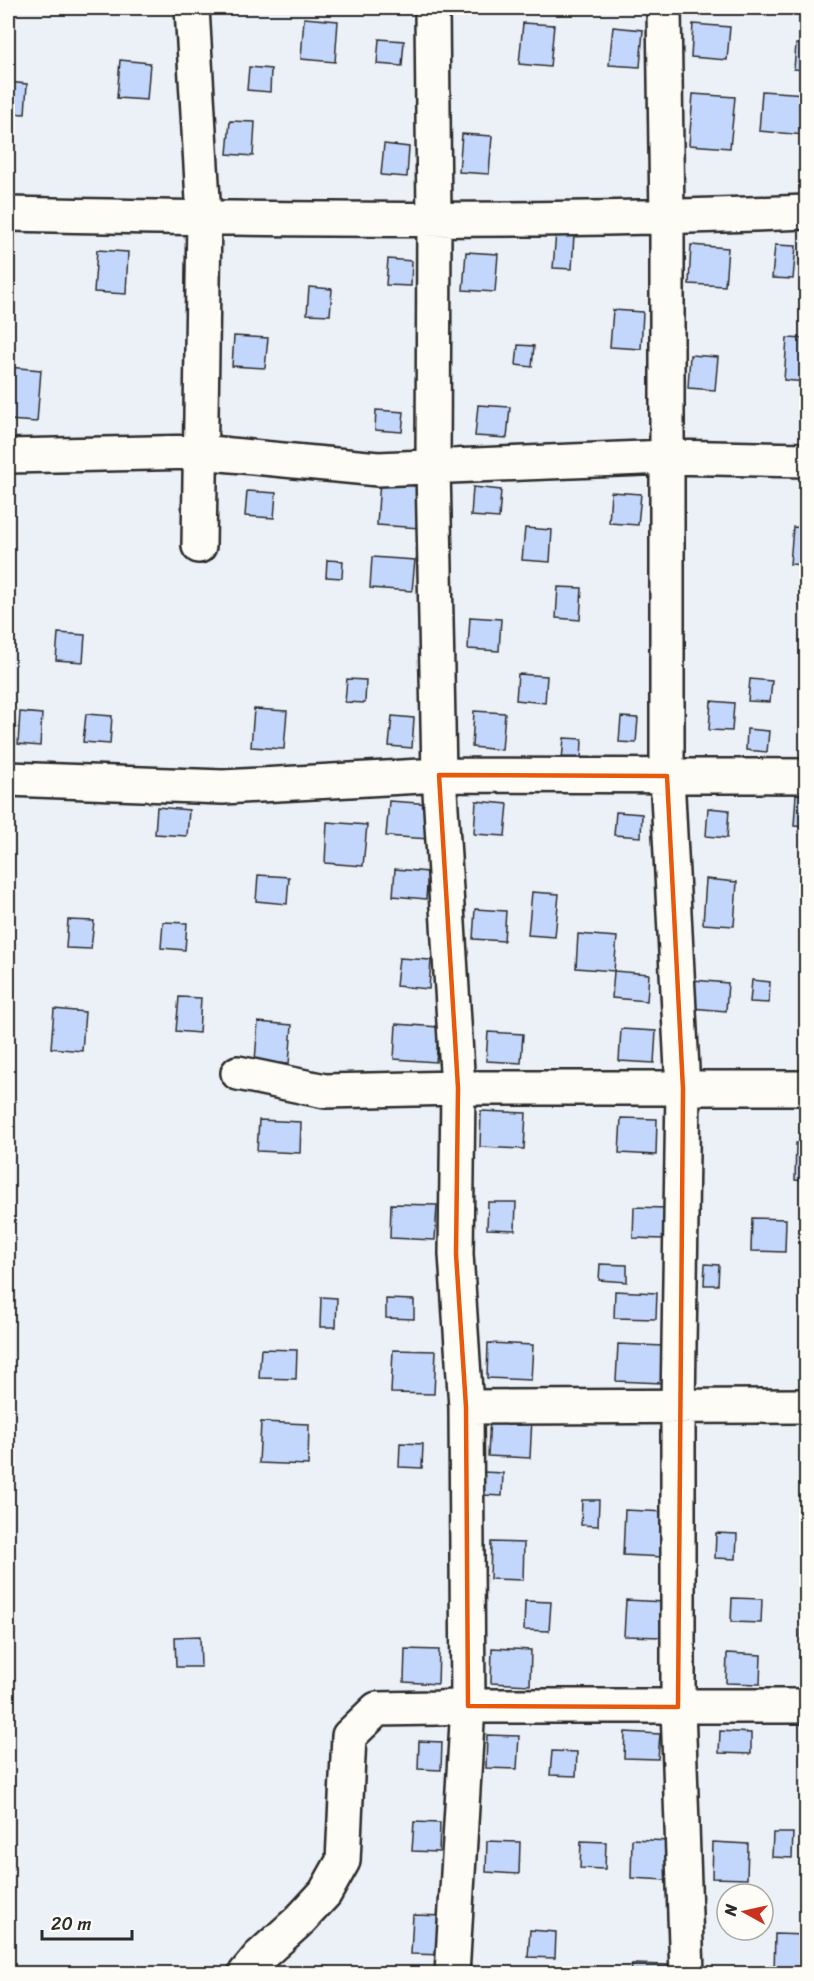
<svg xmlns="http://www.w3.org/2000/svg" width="814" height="1981" font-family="Sriracha,sans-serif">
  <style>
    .building { fill: #c3d7fc; stroke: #2b2b2b; stroke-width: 1.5 }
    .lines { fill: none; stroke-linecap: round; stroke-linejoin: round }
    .minor-casing { stroke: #2b2b2b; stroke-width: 38 }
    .minor { stroke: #fdfcf7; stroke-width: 33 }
    .marked { fill: none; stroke: #e8590c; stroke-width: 4.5; stroke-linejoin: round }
  </style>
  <rect width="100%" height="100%" fill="#ecf1f8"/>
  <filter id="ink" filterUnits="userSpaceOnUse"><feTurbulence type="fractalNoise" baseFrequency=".0167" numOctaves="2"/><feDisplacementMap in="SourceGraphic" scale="12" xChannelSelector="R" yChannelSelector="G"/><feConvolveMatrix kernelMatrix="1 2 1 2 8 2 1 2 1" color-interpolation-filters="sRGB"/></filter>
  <g filter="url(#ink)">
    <path class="building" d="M304 18 338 21 335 62 301 59Z
      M523 23 554 25 550 67 519 64Z
      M693 24 730 27 727 60 691 57Z
      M613 27 643 30 640 67 609 65Z
      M379 39 404 41 402 66 377 64Z
      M796 44 806 45V70L794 69Z
      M120 60 150 63 147 100 117 98Z
      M249 67 271 69 270 92 247 90Z
      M8 82 27 84 25 114 8 113Z
      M762 91 806 94 805 135 759 131Z
      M693 94 735 97 730 148 689 145Z
      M230 121 255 122 253 156 227 154Z
      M462 134 492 136 489 174 459 172Z
      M384 144 409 147 407 177 381 175Z
      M556 232 574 234 572 269 553 268Z
      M691 245 728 248 725 286 689 284Z
      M775 245 796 246 793 279 772 278Z
      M8 247H10L8 283Z
      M97 250 128 252 126 294 94 292Z
      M466 252 498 254 495 292 463 290Z
      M388 259 412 261 411 286 386 285Z
      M309 287 332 289 330 315 307 314Z
      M613 310 643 312 641 349 610 347Z
      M234 336 268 338 265 368 232 366Z
      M787 338 806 339V382L784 380Z
      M518 345 534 346 532 367 516 365Z
      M690 355 718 357 715 390 688 388Z
      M8 367 41 370 37 422 8 420Z
      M478 405 510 407 507 438 475 436Z
      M376 410 404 412 402 432 375 430Z
      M380 480 424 483 420 528 377 525Z
      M473 487 501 490 499 518 471 516Z
      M247 491 276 493 274 518 245 516Z
      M611 492 641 494 638 525 609 523Z
      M793 527 806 528V565L790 564Z
      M525 528 552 530 550 562 522 560Z
      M372 557 415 560 412 591 370 588Z
      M327 560 343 561 342 578 326 577Z
      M558 587 582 588 580 620 556 618Z
      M470 617 501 619 499 651 468 649Z
      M58 633 85 635 83 662 56 660Z
      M518 674 547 676 545 703 516 700Z
      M347 679 366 680 365 703 345 702Z
      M750 679 772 681 770 702 748 701Z
      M711 701 734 703 732 731 709 730Z
      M254 709 287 711 284 749 251 747Z
      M474 711 505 713 502 750 472 747Z
      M20 712 42 714 40 746 18 744Z
      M86 714 112 716 110 744 83 742Z
      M392 716 414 718 412 748 389 746Z
      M621 717 638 718 636 743 619 742Z
      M747 729 769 731 767 752 746 750Z
      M564 738 582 739 581 762 562 760Z
      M796 794 806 795V827L794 826Z
      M389 801 432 804 429 839 386 836Z
      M476 801 508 804 505 836 474 834Z
      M157 807 189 810 187 836 155 834Z
      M708 808 729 810 727 838 706 836Z
      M616 812 642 814 641 837 614 835Z
      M327 822 367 825 363 866 325 863Z
      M395 869 428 872 426 899 393 896Z
      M804 874H806V903H802Z
      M258 875 289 877 287 904 256 901Z
      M706 879 737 882 734 926 703 924Z
      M532 892 559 894 555 937 528 935Z
      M475 909 506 911 504 941 473 939Z
      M68 920 94 921 91 949 66 948Z
      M163 922 187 923 185 950 161 948Z
      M578 934 617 937 614 971 576 968Z
      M399 958 431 960 429 989 396 986Z
      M614 971 649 974 647 1001 612 998Z
      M693 980 728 983 726 1011 691 1008Z
      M752 980 770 982 769 1003 750 1002Z
      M179 997 201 998 199 1033 176 1031Z
      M54 1009 85 1012 82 1051 51 1048Z
      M258 1022 292 1025 289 1064 255 1061Z
      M396 1024 439 1027 436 1062 394 1059Z
      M621 1029 656 1031 654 1063 619 1061Z
      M488 1032 523 1034 521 1063 486 1061Z
      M481 1111 526 1113 524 1149 480 1147Z
      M621 1118 657 1119 656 1155 619 1153Z
      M259 1120 301 1122 300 1153 257 1151Z
      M796 1143H806V1181L795 1180Z
      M488 1202H516L515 1230 487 1229Z
      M391 1204 437 1205 435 1240 390 1238Z
      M634 1207 665 1208 663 1239 633 1238Z
      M752 1218 786 1219 785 1252 751 1251Z
      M600 1264 627 1265V1282L599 1280Z
      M705 1264 719 1265 718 1285H704Z
      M615 1291 657 1293 656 1319 614 1318Z
      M321 1297 337 1298 336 1327H320Z
      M386 1299 414 1300V1319L386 1318Z
      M488 1343 533 1345 531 1380 487 1378Z
      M618 1344 663 1346 662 1383 616 1381Z
      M261 1349 297 1350 296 1379 259 1378Z
      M393 1350 436 1351 434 1394 391 1393Z
      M490 1415 532 1417 530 1458 488 1456Z
      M261 1422 309 1424 308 1465 259 1463Z
      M400 1443 423 1444 422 1468 399 1467Z
      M483 1472 503 1473 502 1496 483 1495Z
      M582 1500H599L598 1526 581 1525Z
      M625 1510 666 1512 664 1557 623 1555Z
      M716 1533 737 1534 736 1559 715 1558Z
      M491 1542 524 1543 523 1580 490 1579Z
      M732 1598 762 1599 761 1623 731 1622Z
      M626 1600 665 1602 664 1637 624 1636Z
      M525 1601 551 1602 549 1631 524 1630Z
      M802 1611H806V1637H801Z
      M200 1636 201 1667H176L175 1637Z
      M492 1648 531 1650 530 1685 491 1683Z
      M405 1649 439 1650 438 1684 404 1682Z
      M727 1653 761 1655 760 1684 726 1683Z
      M803 1672H806V1685L802 1684Z
      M720 1731 751 1733V1754L719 1753Z
      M625 1732 660 1734 658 1759 624 1758Z
      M487 1735 519 1736 517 1769 486 1768Z
      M419 1741 442 1742 441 1770 418 1769Z
      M552 1751 577 1752 576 1776 550 1775Z
      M414 1822 440 1823 439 1852 412 1851Z
      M773 1833H793L792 1858 772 1857Z
      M632 1839 668 1841 666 1880 631 1878Z
      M487 1841 520 1842 519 1874 486 1872Z
      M581 1841 606 1842 605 1869 580 1868Z
      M713 1842 748 1844 747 1879 712 1878Z
      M763 1905H769L768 1928H763Z
      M413 1915 446 1916 444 1955 411 1954Z
      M530 1930 556 1932 555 1958 528 1957Z
      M775 1934 806 1935 805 1972H774Z
      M632 1964 668 1965 667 1974H631Z"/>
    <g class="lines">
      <defs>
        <path id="minor" d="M192 8 204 218 199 546
          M432 8 434 219 433 466 439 775 458 1088 456 1254 466 1407 468 1706 452 1974
          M664 8 667 218V776L683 1089 678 1408V1707L687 1974
          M8 214C274 220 540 223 806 212
          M8 456 200 452 378 469 667 457 806 460
          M8 779 223 787 439 775 806 776
          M238 1073 325 1091 458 1088H806
          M466 1407 806 1406
          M245 1974 259 1957 300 1920 325 1893 343 1861 349 1736 377 1709 438 1708 468 1706H806"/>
      </defs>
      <use href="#minor" class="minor-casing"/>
      <use href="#minor" class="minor"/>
    </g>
  </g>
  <path class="marked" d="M439 775 667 776 683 1089 678 1707 468 1706 466 1407 456 1254 458 1088Z"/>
  <rect width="814" height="1981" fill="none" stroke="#fdfcf7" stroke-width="30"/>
  <rect x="15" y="15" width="784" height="1951" fill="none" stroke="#2b2b2b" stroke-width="2" filter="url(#ink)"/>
  <g transform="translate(745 1912) rotate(278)"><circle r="28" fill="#fdfcf7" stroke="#a9a8a5" stroke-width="1.5"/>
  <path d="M0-4.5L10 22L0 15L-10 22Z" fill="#c8321e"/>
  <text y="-9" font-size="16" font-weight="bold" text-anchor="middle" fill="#2b2b2b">N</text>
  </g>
  <path d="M42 1930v9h90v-9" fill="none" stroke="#2b2b2b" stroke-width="3"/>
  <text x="51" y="1930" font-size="18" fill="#2b2b2b" stroke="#fdfcf7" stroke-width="4.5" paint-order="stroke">20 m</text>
</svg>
